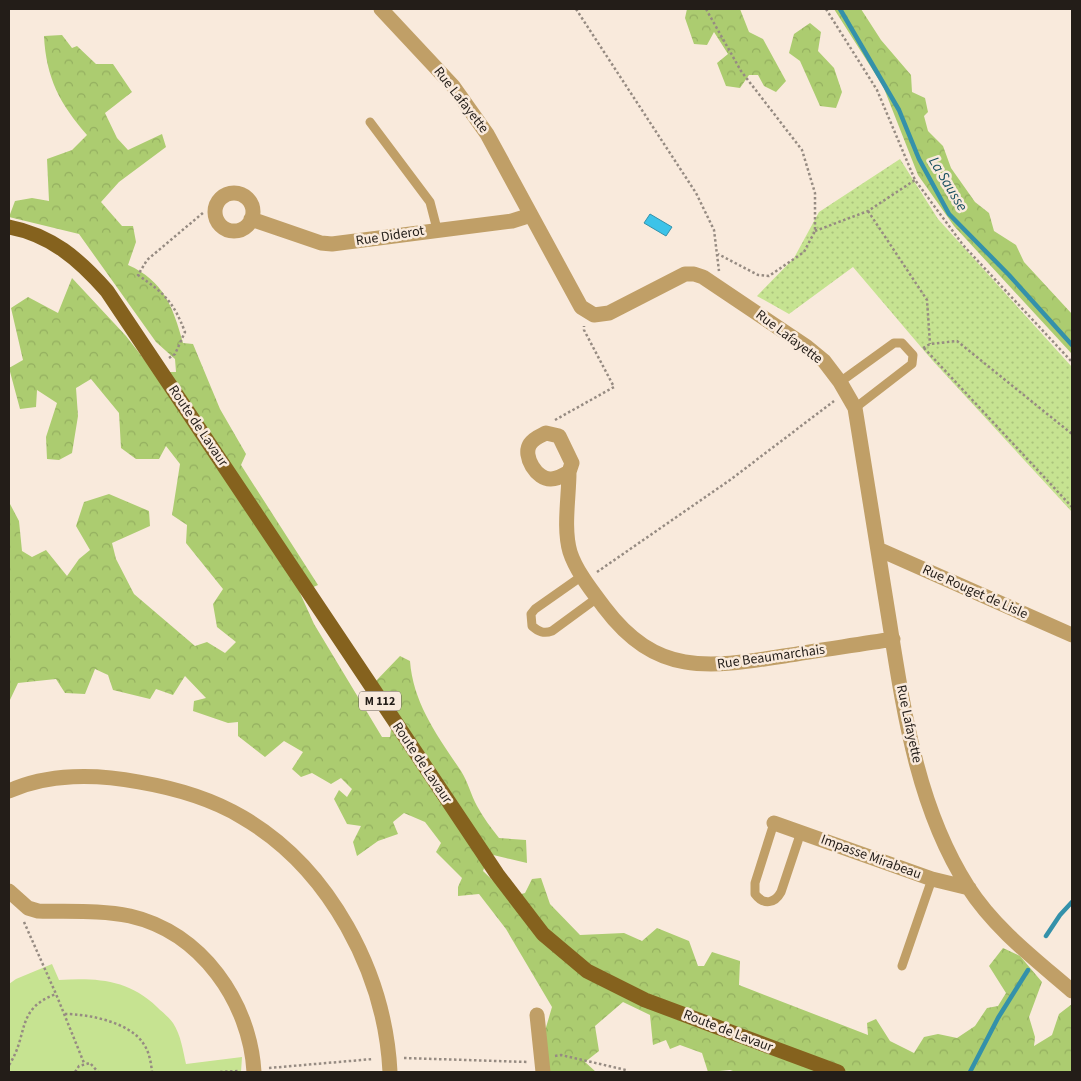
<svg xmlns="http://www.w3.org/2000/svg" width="1081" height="1081" font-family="'Source Sans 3',sans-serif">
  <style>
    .grass { fill: #c6e391 }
    .forest { fill: url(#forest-crowns) }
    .park { fill: url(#park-dots) }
    .water { fill: #3cc3e9; stroke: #3491aa }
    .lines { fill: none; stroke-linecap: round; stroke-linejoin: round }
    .stream { stroke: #3491aa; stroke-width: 4.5 }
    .path { stroke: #968b82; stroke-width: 2.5; stroke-dasharray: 2.5 2.5; stroke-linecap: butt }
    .service { stroke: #c09f67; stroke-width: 9 }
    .minor { stroke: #c09f67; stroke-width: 15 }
    .primary { stroke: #85621e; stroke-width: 15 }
    .labels { text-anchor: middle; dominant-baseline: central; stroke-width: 5; stroke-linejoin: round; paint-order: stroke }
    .shield { fill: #f9eadc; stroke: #635a53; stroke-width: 1 }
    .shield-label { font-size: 12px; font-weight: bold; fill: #231d18 }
    .street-label { font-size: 14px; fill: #231d18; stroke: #f9eadc }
    .water-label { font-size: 15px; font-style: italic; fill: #184f5f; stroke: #f9eadc }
  </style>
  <defs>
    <pattern id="forest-crowns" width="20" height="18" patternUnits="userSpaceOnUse" patternTransform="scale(1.25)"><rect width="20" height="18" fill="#accc70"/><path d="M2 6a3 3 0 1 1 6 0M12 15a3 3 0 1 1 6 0" fill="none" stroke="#94af60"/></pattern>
    <pattern id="park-dots" width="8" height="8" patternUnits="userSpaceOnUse" patternTransform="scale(1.25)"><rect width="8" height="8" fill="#c6e391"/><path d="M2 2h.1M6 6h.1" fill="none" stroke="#aac27c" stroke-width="1.8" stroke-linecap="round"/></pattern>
  </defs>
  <rect width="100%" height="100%" fill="#f9eadc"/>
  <path class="grass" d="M52 964 59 980C96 978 128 979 157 1007 162 1012 169 1017 173 1023 181 1035 183 1051 186 1064L242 1057 241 1072H9V984L16 979Z"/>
  <path class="forest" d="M687 9H740L749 32 763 39 786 81 776 92 764 86 758 75H749L740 88 726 86 717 63 728 54 714 32 707 45 694 44 685 18Z
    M834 9H861L881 40 911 75 912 92 925 98 928 112 924 116 928 131 943 146 951 168 975 202 989 213 994 231 1016 245 1024 262 1072 314V354L954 226 918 175 883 86Z
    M810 23 821 32 818 51 834 68 842 92 836 108 820 106 800 61 789 53 794 34Z
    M62 35 72 48 77 46 96 64H113L132 92 105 113 117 138 128 150 162 134 166 147 119 182 101 202 122 226H133L136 242 128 265C164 281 173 307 183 343L193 344 220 409 246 454 241 465 318 585 300 593 314 624 382 737H390L392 722 374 683 400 656 410 661C413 703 438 737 461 771 468 782 471 795 477 806 483 817 491 828 499 838L526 840 527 863 489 854 483 871 510 897 525 893 532 879 541 878 550 904 580 935 624 933 642 941 657 928 689 941 698 966H704L712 952 740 961 739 985 868 1035 867 1023 876 1019 890 1041 914 1053 924 1037 938 1034 957 1038 975 1026 987 1008 998 1006 1006 993 989 966 1003 948 1020 956 1042 982 1029 1017 1035 1037 1034 1046 1052 1035 1059 1014 1072 1004V1072H736L730 1070 708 1072 702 1053 680 1045 670 1049 666 1040 653 1045 650 1015 623 1002 595 1026 599 1051 585 1062 596 1072H546L542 1041 552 1007 506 929 479 894 458 896V887L462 878 436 852 441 843 425 822 404 813 393 822 398 834 378 841 357 856 353 842 361 826 347 824 334 799 339 790 347 797 352 789 341 778 331 784 312 773 301 777 292 769 303 752 284 741 265 757 238 736V722L228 723 193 711 194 701 206 698 185 676 173 695 156 689 150 699 113 690 108 675 95 669 85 694 65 693 56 679 18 683 9 702V485L10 504 19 521 22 551 32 557 46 550 67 576 79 559 90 550 76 526 84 502 109 494 149 511 150 526 112 543 116 559 134 594 195 646 207 642 225 653 236 642 217 627 213 604 223 589 186 543 187 525 172 515 180 464 166 446 159 459H136L121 448 119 413 91 379 76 388 78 416 72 453 59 460 47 459 46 437 57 403 37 390 36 407 20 409 9 368 23 360 11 308 28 297 58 313 72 278 126 336 154 372H176L175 359 156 342 79 234 9 217 15 201 32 198 49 201 47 159 72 150 87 135C60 104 46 78 44 36Z"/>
  <path class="park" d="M900 159 938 219 1072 367V512L932 360 853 267 789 314 757 296 794 258 819 212Z"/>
  <path class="water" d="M650 214 672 227 666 236 644 223Z"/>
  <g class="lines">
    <path class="stream" d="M840 9 899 110 919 159 949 214 1009 275 1072 345
      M1046 936 1060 915 1072 902
      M970 1072 998 1018 1028 970"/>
    <path class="path" d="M576 9 696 193 714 230 719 271
      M706 9 741 71 802 150 815 193V231L804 252 769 276 758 275 718 254
      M826 9 877 90 915 180 963 245 1072 362
      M868 211 927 300 930 344
      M815 231 868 211 915 180
      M923 348 930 344 957 341 1072 434
      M924 348 1072 507
      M169 358 175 354 185 332C173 301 165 294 138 275L147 260 204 212
      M555 420 614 387 584 330V326
      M597 572 730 480 834 401
      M24 922 56 994 84 1063
      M65 1014C88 1014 129 1022 143 1043 149 1051 151 1062 152 1072
      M555 1056 561 1055 626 1070 627 1072
      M404 1058 528 1062
      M9 1065C29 1035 15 1009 56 994
      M269 1068 373 1059
      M75 1072 79 1066 90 1063 98 1072
      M220 1072 239 1071"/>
    <path class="service" d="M370 122 430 202 437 229
      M840 382 894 343H902L913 355 912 364 855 408
      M582 576 535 609 531 614 532 626C539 632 544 634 552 631L597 598
      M774 823 755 883V894C764 906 775 903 781 892L801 832
      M902 966 932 879"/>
    <path class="minor" d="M381 9 453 86 487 134 581 307 594 315 609 313 685 274H694L703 277 807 347 824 361 840 382 855 408C866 477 877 545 888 613 903 706 916 806 968 887 995 929 1035 959 1072 991
      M215 212a19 19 0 1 1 38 0a19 19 0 1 1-38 0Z
      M251 219 321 243 332 244 512 221 531 215
      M569 472C564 475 557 479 551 479 537 480 522 456 530 444 534 438 540 436 546 433L559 436 572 463 569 472C569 497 563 528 570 552 576 571 592 591 604 607 656 676 707 668 784 656 820 650 856 645 893 639
      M878 549 1072 635
      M9 791C48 773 97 774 139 782 174 788 212 799 242 817 330 868 385 973 390 1072
      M774 823 932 879 969 888
      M9 891 28 908 38 911C69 912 100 910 130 916 201 932 250 1002 254 1072
      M537 1015 543 1072"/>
    <path class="primary" d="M9 227C51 235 79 259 107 291L497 874 543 934 587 971 645 1000 838 1072"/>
  </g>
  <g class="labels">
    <rect class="shield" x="359" y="691.5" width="42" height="19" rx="4"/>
    <g class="shield-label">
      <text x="380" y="701">M 112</text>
    </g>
    <g class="street-label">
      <text transform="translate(461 100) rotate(52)">Rue Lafayette</text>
      <text transform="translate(390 236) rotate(-9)">Rue Diderot</text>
      <text transform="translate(789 337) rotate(37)">Rue Lafayette</text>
      <text transform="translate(198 426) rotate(56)">Route de Lavaur</text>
      <text transform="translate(975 592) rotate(24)">Rue Rouget de Lisle</text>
      <text transform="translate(771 657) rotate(-8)">Rue Beaumarchais</text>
      <text transform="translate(909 724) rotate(78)">Rue Lafayette</text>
      <text transform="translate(422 763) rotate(56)">Route de Lavaur</text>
      <text transform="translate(871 857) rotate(20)">Impasse Mirabeau</text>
      <text transform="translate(728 1031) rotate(21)">Route de Lavaur</text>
    </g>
    <g class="water-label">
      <text transform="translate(948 184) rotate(59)">La Sausse</text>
    </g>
  </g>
  <rect width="1081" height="1081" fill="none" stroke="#231d18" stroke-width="20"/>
</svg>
